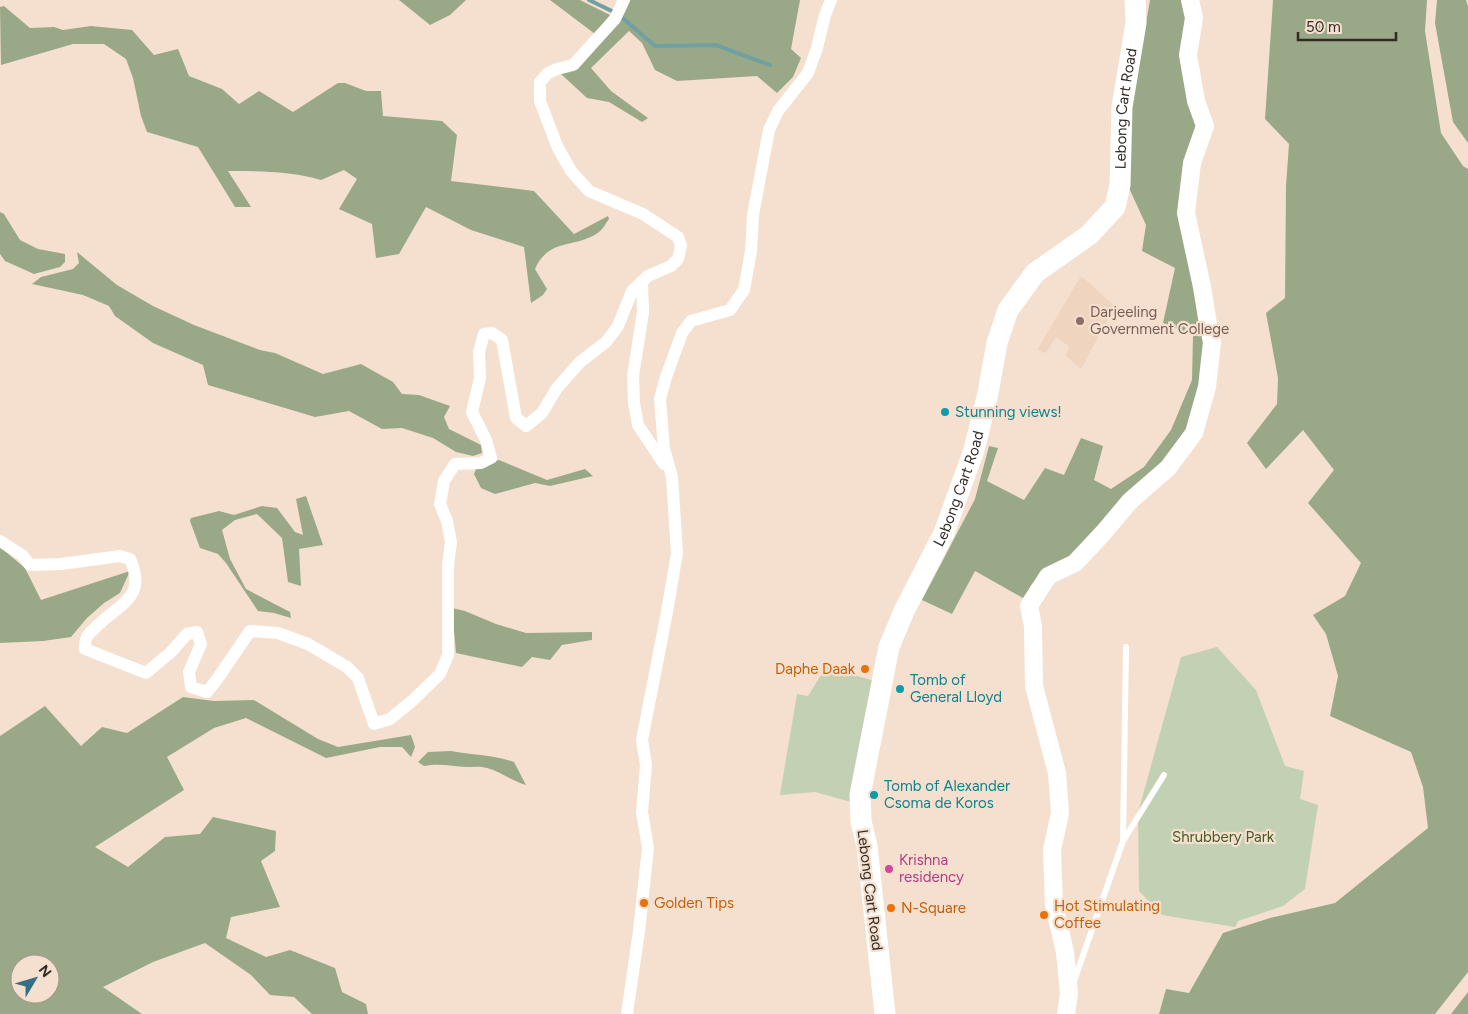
<svg xmlns="http://www.w3.org/2000/svg" width="1468" height="1014" font-family="Figtree,sans-serif">
  <style>
    .built { fill: #efd4bf }
    .green { fill: #c2d0b4 }
    .forest { fill: #99a987; fill-rule: evenodd }
    .lines { fill: none; stroke-linecap: round; stroke-linejoin: round }
    .stream { stroke: #70a0a2; stroke-width: 4 }
    .service { stroke: #fff; stroke-width: 6 }
    .minor { stroke: #fff; stroke-width: 12 }
    .secondary { stroke: #fff; stroke-width: 18 }
    .trunk { stroke: #fff; stroke-width: 21 }
    .education-dot { fill: #8d6e63; stroke: #f5e0cf; stroke-width: 2 }
    .culture-dot { fill: #0f9aa8; stroke: #f5e0cf; stroke-width: 2 }
    .food-dot { fill: #e8710a; stroke: #f5e0cf; stroke-width: 2 }
    .hotel-dot { fill: #d1479c; stroke: #f5e0cf; stroke-width: 2 }
    .labels { text-anchor: middle; dominant-baseline: central; stroke-width: 4.5; stroke-linejoin: round; paint-order: stroke }
    .street-label { font-size: 15px; fill: #312a23; stroke: #f5e0cf }
    .education-label { font-size: 15px; fill: #785e54; stroke: #f5e0cf; text-anchor: start }
    .culture-label { font-size: 15px; fill: #0d838f; stroke: #f5e0cf; text-anchor: start }
    .food-label { font-size: 15px; fill: #c56008; stroke: #f5e0cf; text-anchor: start }
    .park-label { font-size: 15px; fill: #465c28; stroke: #f5e0cf }
    .hotel-label { font-size: 15px; fill: #b23c85; stroke: #f5e0cf; text-anchor: start }
  </style>
  <rect width="100%" height="100%" fill="#f5e0cf"/>
  <path class="built" d="M1081 276 1115 306 1081 369 1065 355 1070 347 1056 337 1046 353 1037 350Z"/>
  <path class="green" d="M1217 647 1256 690 1285 766 1304 771 1300 799 1318 805 1305 889 1283 906 1238 921 1235 927 1162 915 1139 891 1138 813 1181 657Z
    M826 667 875 681 851 802 815 792 780 795 797 694 808 696Z"/>
  <path class="forest" d="M399 0H466L450 15 430 25Z
    M550 0H580L610 15 595 34Z
    M629 0H800L791 49 801 58 793 77 777 93 757 76 677 81 655 70 642 43 629 31 591 68 611 91 648 118 642 122 609 102 587 98 561 74 578 69 620 21Z
    M1150 0H1184L1199 126 1187 168 1208 340 1201 391 1187 432 1164 466 1070 560 1047 568 1032 584 1023 598 975 571 952 614 922 600 975 499 989 446 998 448 987 481 1024 500 1045 468 1064 475 1081 438 1103 446 1094 480 1111 489 1144 467 1171 430 1192 380 1193 335 1163 323 1175 268 1142 251 1146 225 1129 188 1130 113Z
    M1273 0H1427L1425 31 1441 133 1463 166 1468 169V972L1435 1014H1159L1166 989 1189 993 1223 933 1270 918 1335 903 1428 828 1423 787 1411 752 1330 716 1338 676 1326 634 1313 615 1345 596 1361 563 1308 503 1334 470 1303 430 1266 469 1247 443 1277 404 1278 378 1266 313 1285 298 1286 186 1289 144 1265 119Z
    M1437 0H1466L1468 6V143L1453 122 1435 23Z
    M4 6 30 28 54 27 63 30 91 26 132 30 154 55 178 49 189 76 222 89 239 104 259 91 293 112 338 83H345L366 91H381L383 116 442 121 457 135 451 181 534 191 574 234 608 216 609 219C606 223 603 229 599 232 576 249 549 237 535 269L547 289 543 295 531 303 524 247 471 230 426 207 399 254 376 258 372 224 339 209 357 179 344 170 321 180C291 171 259 171 228 171L251 207H235L198 147 147 132 141 116 133 78 126 59 104 44H73L1 65 0 7Z
    M0 212 4 214 20 240 38 249 65 254V262L60 267 34 274 5 261 0 254Z
    M77 252 117 285 153 306 194 325 260 350 275 353 323 374 361 364 393 382 402 394 419 395 450 406 444 417 449 429 481 445 482 453 473 456 456 452 433 438 402 428 382 429 349 411 315 417 208 385 203 365 153 343 115 316 109 306 83 295 32 284 41 277 73 269 79 263Z
    M499 460 547 480 585 469 593 476 550 486 535 483 495 494 481 488 474 474 478 465Z
    M306 496 323 545 299 549 301 586 288 582 282 538 257 514 235 520 222 530 230 559 246 589 290 612 291 618 274 613 258 611 226 563 218 554 200 548 190 521 191 518 219 511 234 515 262 506 277 508 295 532 303 535 296 499Z
    M0 547 25 568 41 600 130 571 120 593 104 603 87 618 71 637 43 641 0 643Z
    M452 608 465 611 496 624 526 633 592 632V640L562 645 550 660 532 657 522 667 456 653Z
    M183 697 214 701 254 700 318 739 338 747 411 735 415 747 411 757 402 747H380L326 758 246 718 214 728 167 757 184 790 95 847 128 867 165 837 200 834 213 817 276 831 275 851 261 861 280 907 231 917 226 938 266 957 290 950 335 968 342 992 366 1004 368 1014H312L294 997 270 995 251 975 205 943 153 962 103 987 142 1014H0V736L45 706 81 746 102 727 127 733ZM20 964H50V994H20Z
    M451 751C472 755 494 755 514 762L526 785C512 781 501 772 487 768 481 766 473 767 467 767 452 766 439 763 424 766L418 762 428 752Z
    M1468 992V1014H1451Z"/>
  <g class="lines">
    <path class="stream" d="M589 0 618 14 655 46 716 45 770 65"/>
    <path class="service" d="M1123 841 1126 647
      M1073 984 1123 841 1164 775"/>
    <path class="minor" d="M642 282 643 312 633 376 634 403 638 425 664 464
      M0 541 22 555 30 565 61 564 120 556 130 559C148 599 118 604 95 628 92 631 88 634 87 637 85 640 85 645 85 649L146 673 171 652 187 634 197 632 201 644 189 672 191 687 207 692 218 678 250 631 278 633 308 644 347 667 358 678 374 724 390 719 412 701 440 674 448 655V565L451 542 447 521 440 504 444 481 455 464 481 463 491 458 486 440 472 412 480 378 479 352 484 334 492 333 502 340 516 418 526 426 542 413 557 388 580 362 606 342 618 326 632 291 648 276 671 266 678 259 681 246 678 237 643 214 589 191 571 171 557 146 540 101V82L548 73 557 69 573 65 615 19 624 0
      M627 1014 639 931 648 848 642 812 646 765 642 740 667 612 677 553 672 477 664 449 660 399 666 377 682 333 691 321 730 310 744 290 751 251 753 215 769 130 778 111 808 73 817 48 825 15 831 0"/>
    <path class="secondary" d="M1066 1014 1069 994 1065 952 1054 905 1052 850 1060 813 1057 773 1034 686 1033 626 1029 606 1048 576 1075 563 1104 532 1130 501 1168 468 1194 433 1207 387 1212 342 1208 324 1202 287 1186 213 1192 163 1205 126 1196 101 1188 55 1194 18 1190 0"/>
    <path class="trunk" id="s1" d="M885 1014 867 846 861 821 860 795 889 647 904 611 944 533 974 450 988 393 997 343 1008 310 1035 273 1089 235 1115 207 1120 185 1122 107 1136 23 1135 0"/>
  </g>
  <circle class="education-dot" cx="1080" cy="321" r="5"/>
  <g class="culture-dot">
    <circle cx="945" cy="412" r="5"/>
    <circle cx="900" cy="689" r="5"/>
    <circle cx="874" cy="795" r="5"/>
  </g>
  <g class="food-dot">
    <circle cx="865" cy="669" r="5"/>
    <circle cx="644" cy="903" r="5"/>
    <circle cx="891" cy="908" r="5"/>
    <circle cx="1044" cy="915" r="5"/>
  </g>
  <circle class="hotel-dot" cx="889" cy="869" r="5"/>
  <g class="labels">
    <g class="street-label">
      <text stroke="none"><textPath href="#s1" startOffset="980">Lebong Cart Road</textPath></text>
      <text stroke="none"><textPath href="#s1" startOffset="545">Lebong Cart Road</textPath></text>
      <text transform="translate(870 890) rotate(83)">Lebong Cart Road</text>
    </g>
    <g class="education-label">
      <text x="1090" y="312">Darjeeling<tspan x="1090" dy="17">Government College</tspan></text>
    </g>
    <g class="culture-label">
      <text x="955" y="412">Stunning views!</text>
      <text x="910" y="680">Tomb of<tspan x="910" dy="17">General Lloyd</tspan></text>
      <text x="884" y="786">Tomb of Alexander<tspan x="884" dy="17">Csoma de Koros</tspan></text>
    </g>
    <g class="food-label">
      <text x="855" y="669" text-anchor="end">Daphe Daak</text>
      <text x="654" y="903">Golden Tips</text>
      <text x="1054" y="906">Hot Stimulating<tspan x="1054" dy="17">Coffee</tspan></text>
      <text x="901" y="908">N-Square</text>
    </g>
    <g class="park-label">
      <text x="1223" y="837">Shrubbery Park</text>
    </g>
    <g class="hotel-label">
      <text x="899" y="860">Krishna<tspan x="899" dy="17">residency</tspan></text>
    </g>
  </g>
  <g transform="translate(35 979) rotate(52)"><circle r="24" fill="#f5e0cf" stroke="#a7978a"/>
  <path d="M0-4L9 19L0 12L-9 19Z" fill="#346e87"/>
  <text y="-8" font-size="14" font-weight="bold" text-anchor="middle" fill="#312a23">N</text>
  </g>
  <path d="M1298 32v8h98v-8" fill="none" stroke="#312a23" stroke-width="2.5"/>
  <text x="1306" y="32" font-size="15" fill="#312a23" stroke="#f5e0cf" stroke-width="4" paint-order="stroke">50 m</text>
</svg>
